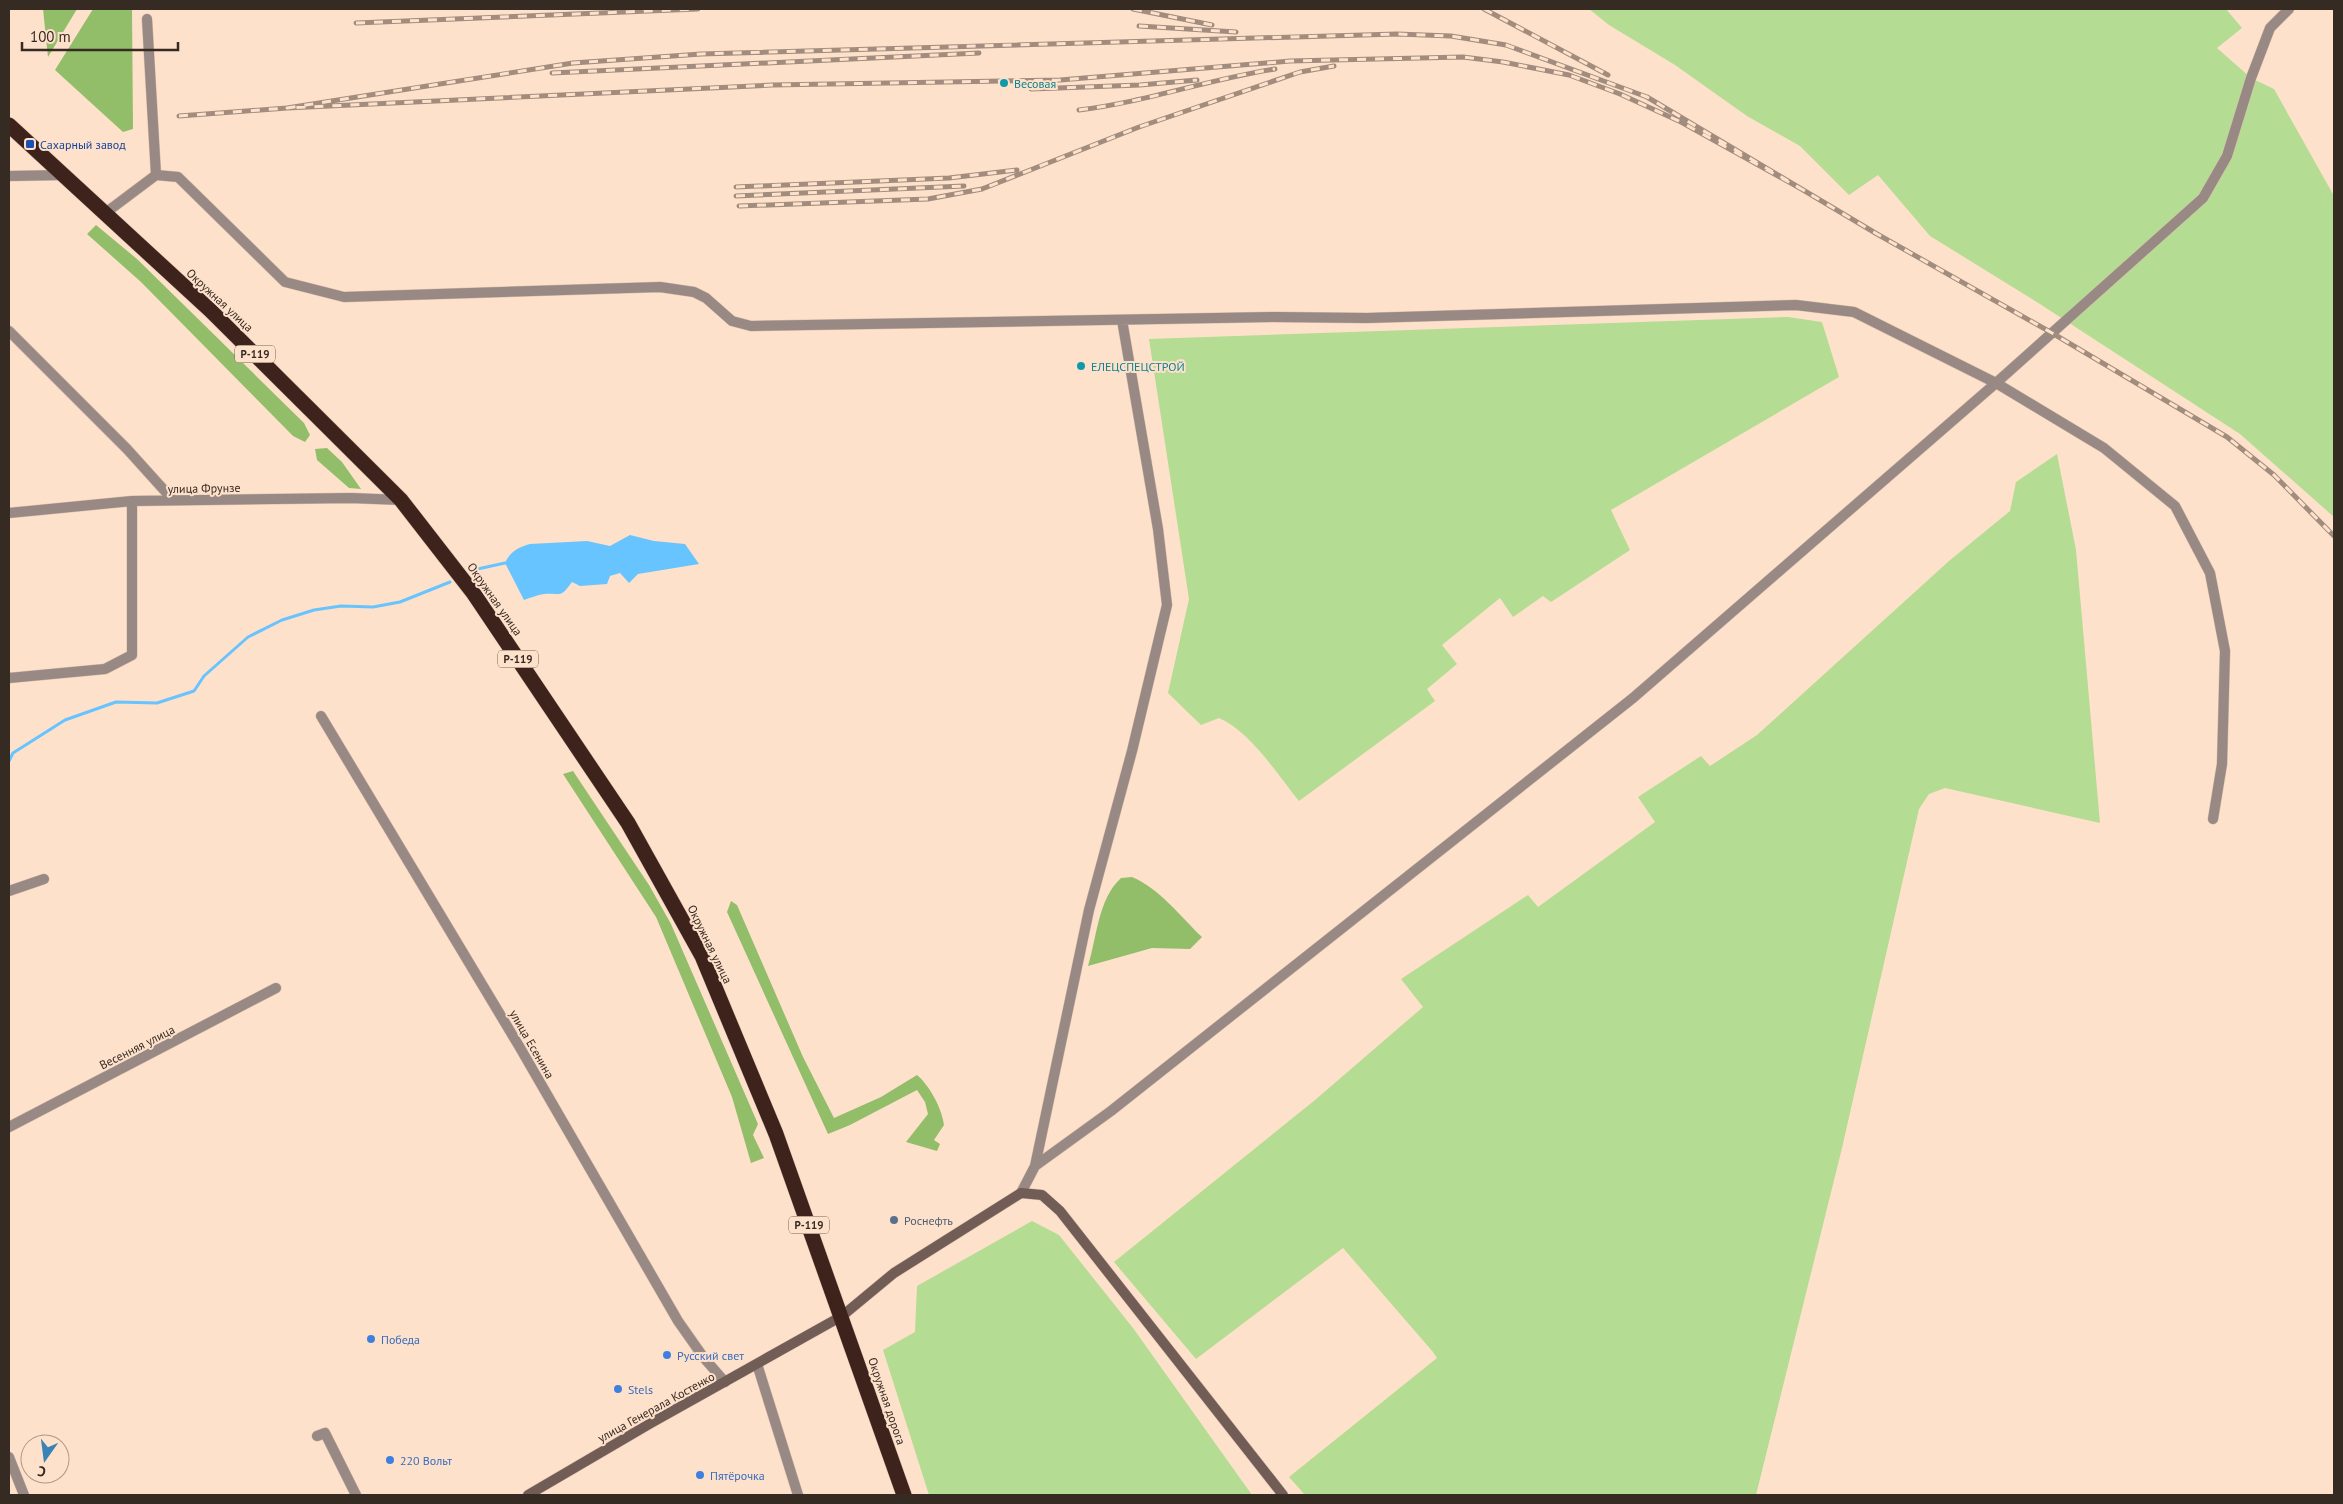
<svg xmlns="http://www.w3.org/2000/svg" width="2343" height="1504" font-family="'PT Sans',sans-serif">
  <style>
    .green { fill: #b5dc93 }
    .forest { fill: #92be6a }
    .water { fill: #67c4ff }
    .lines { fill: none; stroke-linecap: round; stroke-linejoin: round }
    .stream { stroke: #67c4ff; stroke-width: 3 }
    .street-casing { stroke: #dac0ad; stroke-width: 11 }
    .secondary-casing { stroke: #dac0ad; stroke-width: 11 }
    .highway-casing { stroke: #dac0ad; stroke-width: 16 }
    .street { stroke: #988984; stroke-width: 10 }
    .secondary { stroke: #715c56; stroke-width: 10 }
    .highway { stroke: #3e231c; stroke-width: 15 }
    .rail-casing { stroke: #a18c7d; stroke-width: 5 }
    .rail { stroke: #fee1cb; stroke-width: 3; stroke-dasharray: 9; stroke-linecap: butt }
    .culture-dot { fill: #0f9aa8; stroke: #fee1cb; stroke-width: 2 }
    .transit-dot { fill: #1a4fb4; stroke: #fee1cb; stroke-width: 2 }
    .service-dot { fill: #5c6f8a; stroke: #fee1cb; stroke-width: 2 }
    .shop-dot { fill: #3f7fe0; stroke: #fee1cb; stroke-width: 2 }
    .labels { text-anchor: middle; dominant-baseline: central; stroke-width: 4; stroke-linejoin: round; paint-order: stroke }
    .shield { fill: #fee1cb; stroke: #726255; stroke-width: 1 }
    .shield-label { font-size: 11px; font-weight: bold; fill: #362b23 }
    .culture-label { font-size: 12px; fill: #0d838f; stroke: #fee1cb; text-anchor: start }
    .transit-label { font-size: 12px; fill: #164399; stroke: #fee1cb; text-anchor: start }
    .street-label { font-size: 12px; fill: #362b23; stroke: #fee1cb }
    .service-label { font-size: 12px; fill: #4e5e75; stroke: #fee1cb; text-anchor: start }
    .shop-label { font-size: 12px; fill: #366cbe; stroke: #fee1cb; text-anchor: start }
  </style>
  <rect width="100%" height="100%" fill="#fee1cb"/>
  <path class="green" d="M1589 9H2226L2242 28 2217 48 2251 78 2274 89 2334 196V517L2240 434 2040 304 1930 236 1878 175 1849 195 1800 146 1747 116 1675 65 1609 25Z
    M1788 317 1822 322 1839 377 1611 510 1630 550 1551 602 1543 596 1513 617 1500 598 1442 645 1457 664 1427 689 1435 701 1299 801C1277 774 1251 732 1219 718L1201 725 1168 693 1189 599 1149 339Z
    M2057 454 2076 550 2100 823 1945 788 1929 794 1919 809 1842 1148 1756 1495H1305L1289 1477 1437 1358 1433 1352 1343 1248 1196 1359 1114 1262 1315 1100 1423 1007 1401 979 1528 895 1538 907 1655 822 1638 797 1701 756 1710 766 1757 735 1949 561 2010 511 2016 482Z
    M1032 1221 1059 1235 1133 1328 1252 1495H929L883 1350 915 1332 917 1286Z"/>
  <path class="forest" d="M43 9H77L48 57Z
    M93 9H132L133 129 123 132 55 70Z
    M96 225 137 259 304 423 310 435 305 442 293 436 141 282 87 234Z
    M327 448 342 462 361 489 349 488 317 460 315 449Z
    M573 771 649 885 671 924 758 1124 753 1135 764 1158 751 1163 732 1097 656 917 563 774Z
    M1132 877C1159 888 1181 917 1202 937L1190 949 1152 948 1088 966C1097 937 1098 899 1121 878Z
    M731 901 737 905 803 1057 834 1118 881 1097 917 1075C929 1085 942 1108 944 1125L934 1140 940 1144 937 1151 906 1142 928 1114 925 1102 917 1090 850 1125 828 1134 727 912Z"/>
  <path class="water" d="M630 535 654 541 685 544 699 564 638 574 629 583 620 573 610 576 607 584 580 586 572 582C559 600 561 592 544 594 537 595 530 598 524 600L505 563C510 552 518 547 530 544L587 541 610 546Z"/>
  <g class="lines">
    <path class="stream" d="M473 570 505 563
      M9 761 13 753 65 720 116 702 157 703 194 691 204 676 248 637 282 620 314 610 341 606 373 607 400 602 450 582"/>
    <defs>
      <path id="street" d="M156 175 178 177 285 282 344 297 660 287 694 292 706 298 732 321 751 326 1274 317 1367 318 1796 305 1854 312 1996 383 2104 448 2175 506 2210 573 2225 651 2222 764 2213 819
        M9 176 64 175
        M104 214 156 175 147 19
        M9 331 127 449 173 500
        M9 513 132 501 351 498 401 500
        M9 678 105 669 132 655V501
        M321 716 519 1046 678 1321 704 1358 725 1382
        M9 891 44 879
        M9 1127 276 988
        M1035 1166 1111 1111 1633 698 1996 383 2203 198 2227 156 2251 78 2270 28 2289 9
        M1021 1193 1035 1166 1089 910 1132 751 1167 605 1158 529 1122 320
        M757 1364 798 1495
        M317 1436 325 1433 356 1495
        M9 1457 24 1495"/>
      <path id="secondary" d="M528 1495 651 1423 842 1316 894 1273 1021 1193 1042 1195 1060 1211 1283 1495"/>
      <path id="highway" d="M9 125 210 310 401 500 474 594 628 823 702 956 776 1134 904 1495"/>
    </defs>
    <use href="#street" class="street-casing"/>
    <use href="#secondary" class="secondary-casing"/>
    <use href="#highway" class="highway-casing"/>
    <use href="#street" class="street"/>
    <use href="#secondary" class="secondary"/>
    <use href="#highway" class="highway"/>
    <defs>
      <path id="rail" d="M1133 9 1212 25
        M1484 9 1608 75
        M356 23 698 9
        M1139 26 1236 32
        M552 73 979 53
        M1031 89 1140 85 1197 80
        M1079 110C1146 102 1209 79 1275 69
        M179 116 287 108
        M736 187 949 178 1017 170
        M1805 191 1681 122 1620 94 1569 75 1503 62 1463 57 1290 61 1060 80 772 85 287 108 573 63 701 54 1397 34 1451 36 1506 45 1647 97 1877 234 2052 333 2227 437 2274 475 2334 536
        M736 196 964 186
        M739 206 928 199 982 189 1139 127 1300 72 1334 66"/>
    </defs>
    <use href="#rail" class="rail-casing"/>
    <use href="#rail" class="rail"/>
  </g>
  <g class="culture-dot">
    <circle cx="1004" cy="83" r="5"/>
    <circle cx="1081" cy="366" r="5"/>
  </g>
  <rect class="transit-dot" x="25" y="139" width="10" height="10" rx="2.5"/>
  <circle class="service-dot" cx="894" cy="1220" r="5"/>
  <g class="shop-dot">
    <circle cx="371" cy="1339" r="5"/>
    <circle cx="667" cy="1355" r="5"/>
    <circle cx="618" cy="1389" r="5"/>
    <circle cx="390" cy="1460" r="5"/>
    <circle cx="700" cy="1475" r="5"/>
  </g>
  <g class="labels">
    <g class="shield">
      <rect x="235" y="345.5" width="40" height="17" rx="4"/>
      <rect x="498" y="650.5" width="40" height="17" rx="4"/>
      <rect x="789" y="1216.5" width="40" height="17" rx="4"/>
    </g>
    <g class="shield-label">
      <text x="255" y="354">Р-119</text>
      <text x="518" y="659">Р-119</text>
      <text x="809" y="1225">Р-119</text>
    </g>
    <g class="culture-label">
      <text x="1014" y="83">Весовая</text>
      <text x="1091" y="366">ЕЛЕЦСПЕЦСТРОЙ</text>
    </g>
    <g class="transit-label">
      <text x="40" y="144">Сахарный завод</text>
    </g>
    <g class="street-label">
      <text transform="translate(220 300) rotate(43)">Окружная улица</text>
      <text transform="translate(204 488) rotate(-1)">улица Фрунзе</text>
      <text transform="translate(495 599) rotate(55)">Окружная улица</text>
      <text transform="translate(710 944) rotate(64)">Окружная улица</text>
      <text transform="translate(532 1044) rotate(60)">улица Есенина</text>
      <text transform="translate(137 1047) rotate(-27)">Весенняя улица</text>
      <text transform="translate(887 1401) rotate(71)">Окружная дорога</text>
      <text transform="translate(656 1407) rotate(-29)">улица Генерала Костенко</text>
    </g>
    <g class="service-label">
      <text x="904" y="1220">Роснефть</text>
    </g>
    <g class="shop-label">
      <text x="381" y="1339">Победа</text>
      <text x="677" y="1355">Русский свет</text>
      <text x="628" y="1389">Stels</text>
      <text x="400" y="1460">220 Вольт</text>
      <text x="710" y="1475">Пятёрочка</text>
    </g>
  </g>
  <rect width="2343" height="1504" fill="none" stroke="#362b23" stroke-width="20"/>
  <g transform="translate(45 1459) rotate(194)"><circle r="24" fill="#fee1cb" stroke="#ae9888"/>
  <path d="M0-4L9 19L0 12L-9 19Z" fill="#3983b6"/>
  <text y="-8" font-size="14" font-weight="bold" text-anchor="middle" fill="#362b23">С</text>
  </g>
  <path d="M22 42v8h156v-8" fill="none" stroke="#362b23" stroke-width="2.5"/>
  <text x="30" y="42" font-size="15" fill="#362b23" stroke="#fee1cb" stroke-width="4" paint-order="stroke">100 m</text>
</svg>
